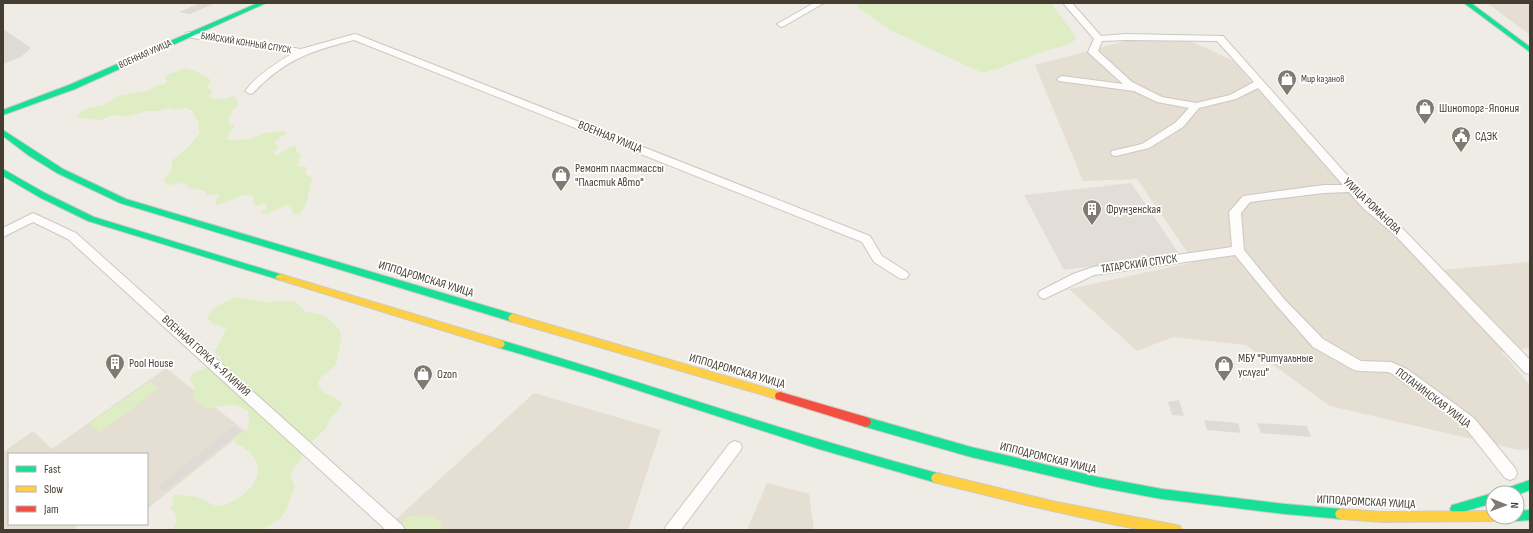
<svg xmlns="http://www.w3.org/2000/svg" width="1533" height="533" font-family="'Sofia Sans Condensed',sans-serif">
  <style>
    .residential { fill: #e4ded3 }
    .industrial { fill: #e3ddd7 }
    .green { fill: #deedc3 }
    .parking { fill: #dedbd6 }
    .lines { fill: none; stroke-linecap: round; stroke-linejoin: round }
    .street-casing { stroke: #cbc8c2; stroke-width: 2 }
    .fast-casing { stroke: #d0cabd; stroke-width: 2 }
    .slow-casing { stroke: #d0cabd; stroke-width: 2 }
    .jam-casing { stroke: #d0cabd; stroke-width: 2 }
    .street { fill: #fdfcfb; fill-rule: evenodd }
    .fast { fill: #16e098; fill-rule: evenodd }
    .slow { fill: #ffcf43; fill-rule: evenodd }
    .jam { fill: #f24e42; fill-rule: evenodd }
    .labels { text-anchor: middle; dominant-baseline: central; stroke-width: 3.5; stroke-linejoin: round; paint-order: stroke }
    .far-street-label { font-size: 10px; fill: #453d32; stroke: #fff }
    .far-poi-label { font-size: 10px; fill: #453d32; stroke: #fff; text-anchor: start }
    .poi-label { font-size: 12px; fill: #453d32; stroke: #fff; text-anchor: start }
    .street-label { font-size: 12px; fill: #453d32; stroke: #fff }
  </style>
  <rect width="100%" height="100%" fill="#efece6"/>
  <path class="residential" d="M1487 3H1530V35Z
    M1133 39 1190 41 1232 60 1355 199 1431 271 1530 262V348L1502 352 1530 385V449L1519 450 1330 406 1246 345 1173 337 1137 351 1069 289 1194 262 1137 179 1083 181 1035 65Z
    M166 368 245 431 147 509V454H9V524H80L73 530H4L3 529V452L33 431 52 449Z
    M534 393 661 430 628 530H401L392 523Z
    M767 483 809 494 814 530H747Z"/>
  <path class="industrial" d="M1131 183 1180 255 1064 270 1024 195Z"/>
  <path class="green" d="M858 3H1051L1073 33 1076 39 1070 44 1048 50 997 69 982 73 890 30 857 7Z
    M186 68 200 73 211 80 207 87 209 89 213 90 209 98 224 99 235 96 239 104 233 110 228 122 235 126 227 137 228 140 251 139 268 132C275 134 280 129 287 133L274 142 279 147 273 154 277 156 290 147 296 146 297 153 301 154 297 166 307 167 305 174 313 178C306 191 311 206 298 215L294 214 290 207 287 205 267 214H261L267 206 265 203 258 206 253 204V196C241 191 229 204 216 205L215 202 218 198V194L205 195 206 191 190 188 184 183 168 185 164 179 172 168V161L188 147 200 133 198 127 199 121 194 117 193 111 185 108 174 110 170 108 158 111H147L128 116 113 115 101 120 79 118 77 116 85 109 104 105 118 96 147 91 152 89 154 86 164 84 167 81 165 76Z
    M235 297 265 302 293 301 298 304 305 312C325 313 326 317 340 330L341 341 336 365 318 380C318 396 334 393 342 404L339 410 332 416 325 429 306 447 300 461 290 474 295 487 286 510 281 518 262 530H173C177 521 179 516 171 509L174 495C181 495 189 496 196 497 205 499 212 507 222 506 229 504 235 500 241 496 267 478 262 455 235 443L233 437 241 434 248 429 249 417 248 411C232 400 225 406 207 409L193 398 195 387 191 383 190 378 195 372 219 363 221 357 216 355 215 350 227 329 211 323 208 318C211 306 225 304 235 297Z
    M150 381 159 389 99 433 89 424Z
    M426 515 434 516 440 520 442 530H392L409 516Z"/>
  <path class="parking" d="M200 3H216L190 14 179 12Z
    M3 29 31 48 21 57 3 64Z
    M1179 400 1184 416 1172 415 1168 402Z
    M1204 420 1238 423 1241 433 1207 430Z
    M1257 423 1307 426 1311 437 1261 433Z
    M234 426 241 431 164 492 158 486Z"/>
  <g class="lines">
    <defs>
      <path id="street" d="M814 3H824L784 26 781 27 777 24Z
        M1063 3H1072L1101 36 1125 34 1223 36 1371 202 1403 229 1530 360V374L1525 373 1395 235 1363 208 1349 192 1324 193 1250 202 1241 213 1244 250 1285 300 1323 339 1361 361 1391 362 1407 369 1474 418 1515 468 1517 473 1515 478 1510 480 1505 478 1464 426 1397 377 1389 372 1359 371 1354 370 1313 347 1277 306 1235 255 1094 275 1048 297 1044 299 1040 297 1038 294 1040 291 1073 274 1093 267 1232 247 1229 212 1243 196 1324 185H1343L1258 88 1236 99 1199 108 1183 127 1149 148 1116 156 1112 155 1111 153 1112 151 1142 144 1175 123 1189 108 1157 102 1134 91 1059 81 1057 79 1062 76 1123 84 1090 54 1088 52 1094 39ZM1125 40 1217 41 1254 82 1230 95 1196 103 1162 97 1132 82 1098 51 1102 41Z
        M189 32 301 49 355 34 358 35 870 236 882 256 907 272 909 275 907 278 903 279 899 278 874 262 862 242 354 40C311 51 285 59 253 93L250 94 245 91C257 75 276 63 293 53L186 37 185 35 186 33Z
        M33 213 76 233 402 525 405 530H386L68 239 33 222 3 237V228Z
        M735 441 740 443 742 447 740 451 681 530H664L667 525 730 443Z"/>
      <path id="fast" d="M258 3H266L75 89 3 115V110L69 85Z
        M1464 3H1471L1530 47V52Z
        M3 130 63 169 126 199 513 314 516 315 518 318 516 321 513 322 120 203 57 173 28 155 3 136Z
        M3 169 45 193 94 217 283 275 285 277 280 280 88 221 39 197 3 176Z
        M500 340C646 383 790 434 937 473L941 474 943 478 941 482 937 483 819 449 594 376 497 347 495 344 497 341Z
        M866 417 971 447 1098 477 1162 489 1285 504 1341 509 1345 510 1347 514 1345 518 1341 519 1285 514 1162 499 1098 487 971 457 866 427 862 425 861 422 862 419Z
        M1530 480V490L1517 495V493H1502L1504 489Z
        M1493 493V503L1456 514 1452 513 1450 509 1452 505 1456 504Z
        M1530 510V520L1517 521 1513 520 1512 517H1517V511Z"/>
      <path id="slow" d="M280 274 500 340 503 341 505 344 503 347 500 348 277 279 275 277Z
        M513 314 780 392 784 393 785 396 784 399 780 400 510 321 508 318 510 315Z
        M937 473 1056 502 1176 525 1180 526 1182 530H1144L1116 525 1026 505 933 482 931 478 933 474Z
        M1341 509 1383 512 1493 511V517H1498L1497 520 1493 521 1383 522 1341 519 1337 518 1335 514 1337 510Z"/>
      <path id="jam" d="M780 392 866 417 870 419 871 422 870 425 866 427 776 399 775 396 776 393Z"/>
    </defs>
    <use href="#street" class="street-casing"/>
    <use href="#fast" class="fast-casing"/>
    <use href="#slow" class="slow-casing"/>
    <use href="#jam" class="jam-casing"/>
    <use href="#street" class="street"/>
    <use href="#fast" class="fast"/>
    <use href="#slow" class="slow"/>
    <use href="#jam" class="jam"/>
  </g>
  <defs>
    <symbol id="shop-pin" viewBox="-11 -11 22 30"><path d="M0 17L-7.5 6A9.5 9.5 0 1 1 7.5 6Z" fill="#807a71" stroke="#fff"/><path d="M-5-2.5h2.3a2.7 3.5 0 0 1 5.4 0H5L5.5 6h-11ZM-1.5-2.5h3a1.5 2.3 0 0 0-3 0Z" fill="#fff"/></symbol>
    <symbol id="civic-pin" viewBox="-11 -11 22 30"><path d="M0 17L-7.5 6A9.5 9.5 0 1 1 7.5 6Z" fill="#807a71" stroke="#fff"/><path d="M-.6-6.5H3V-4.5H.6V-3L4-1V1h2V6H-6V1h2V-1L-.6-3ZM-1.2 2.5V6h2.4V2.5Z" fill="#fff"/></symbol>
    <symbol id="building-pin" viewBox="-11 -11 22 30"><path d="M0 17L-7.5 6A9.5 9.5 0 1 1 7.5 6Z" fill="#807a71" stroke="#fff"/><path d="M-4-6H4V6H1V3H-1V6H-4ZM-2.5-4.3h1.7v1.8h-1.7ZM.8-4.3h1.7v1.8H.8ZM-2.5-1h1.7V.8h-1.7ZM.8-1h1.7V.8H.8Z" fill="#fff"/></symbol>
  </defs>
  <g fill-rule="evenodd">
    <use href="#shop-pin" x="1276" y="68" width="22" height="30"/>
    <use href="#shop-pin" x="1414" y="97" width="22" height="30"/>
    <use href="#civic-pin" x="1450" y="125" width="22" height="30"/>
    <use href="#shop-pin" x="550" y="164" width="22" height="30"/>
    <use href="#building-pin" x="1081" y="198" width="22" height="30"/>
    <use href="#building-pin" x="104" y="352" width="22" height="30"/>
    <use href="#shop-pin" x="1213" y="354" width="22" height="30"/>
    <use href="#shop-pin" x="412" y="363" width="22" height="30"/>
  </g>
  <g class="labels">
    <g class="far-street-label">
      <text transform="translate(246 43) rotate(9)">БИЙСКИЙ КОННЫЙ СПУСК</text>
      <text transform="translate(145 54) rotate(-24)">ВОЕННАЯ УЛИЦА</text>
    </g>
    <g class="far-poi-label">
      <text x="1301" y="79">Мир казанов</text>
    </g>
    <g class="poi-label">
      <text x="1439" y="108">Шиноторг-Япония</text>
      <text x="1475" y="136">СДЭК</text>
      <text x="575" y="168">Ремонт пластмассы<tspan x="575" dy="14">"Пластик Авто"</tspan></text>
      <text x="1106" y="209">Фрунзенская</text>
      <text x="1238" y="358">МБУ "Ритуальные<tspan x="1238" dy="14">услуги"</tspan></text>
      <text x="129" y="363">Pool House</text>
      <text x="437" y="374">Ozon</text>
    </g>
    <g class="street-label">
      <text transform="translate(610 137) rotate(22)">ВОЕННАЯ УЛИЦА</text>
      <text transform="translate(1372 206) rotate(44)">УЛИЦА РОМАНОВА</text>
      <text transform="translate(1139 264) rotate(-8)">ТАТАРСКИЙ СПУСК</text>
      <text transform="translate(426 279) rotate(17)">ИППОДРОМСКАЯ УЛИЦА</text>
      <text transform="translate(206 356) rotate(42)">ВОЕННАЯ ГОРКА 4-Я ЛИНИЯ</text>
      <text transform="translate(737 371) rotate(16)">ИППОДРОМСКАЯ УЛИЦА</text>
      <text transform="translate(1433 398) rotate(37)">ПОТАНИНСКАЯ УЛИЦА</text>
      <text transform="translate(1048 458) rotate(14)">ИППОДРОМСКАЯ УЛИЦА</text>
      <text transform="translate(1366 502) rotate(3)">ИППОДРОМСКАЯ УЛИЦА</text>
    </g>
  </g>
  <rect width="1533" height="533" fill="none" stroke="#453d32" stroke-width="8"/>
  <rect x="8" y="453" width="140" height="72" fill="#ffffff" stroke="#b5b1ad"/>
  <rect x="16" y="466" width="20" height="6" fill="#16e098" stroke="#b5b1ad"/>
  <text x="44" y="473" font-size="12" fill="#453d32">Fast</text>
  <rect x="16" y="486" width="20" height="6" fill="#ffcf43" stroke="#b5b1ad"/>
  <text x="44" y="493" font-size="12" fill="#453d32">Slow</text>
  <rect x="16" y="506" width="20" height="6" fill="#f24e42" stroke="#b5b1ad"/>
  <text x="44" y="513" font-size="12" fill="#453d32">Jam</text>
  <g transform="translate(1505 505) rotate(91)"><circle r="19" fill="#ffffff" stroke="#b5b1ad"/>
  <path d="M0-3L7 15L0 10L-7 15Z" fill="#807a71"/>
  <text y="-6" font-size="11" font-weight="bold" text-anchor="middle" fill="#453d32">N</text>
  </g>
</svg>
